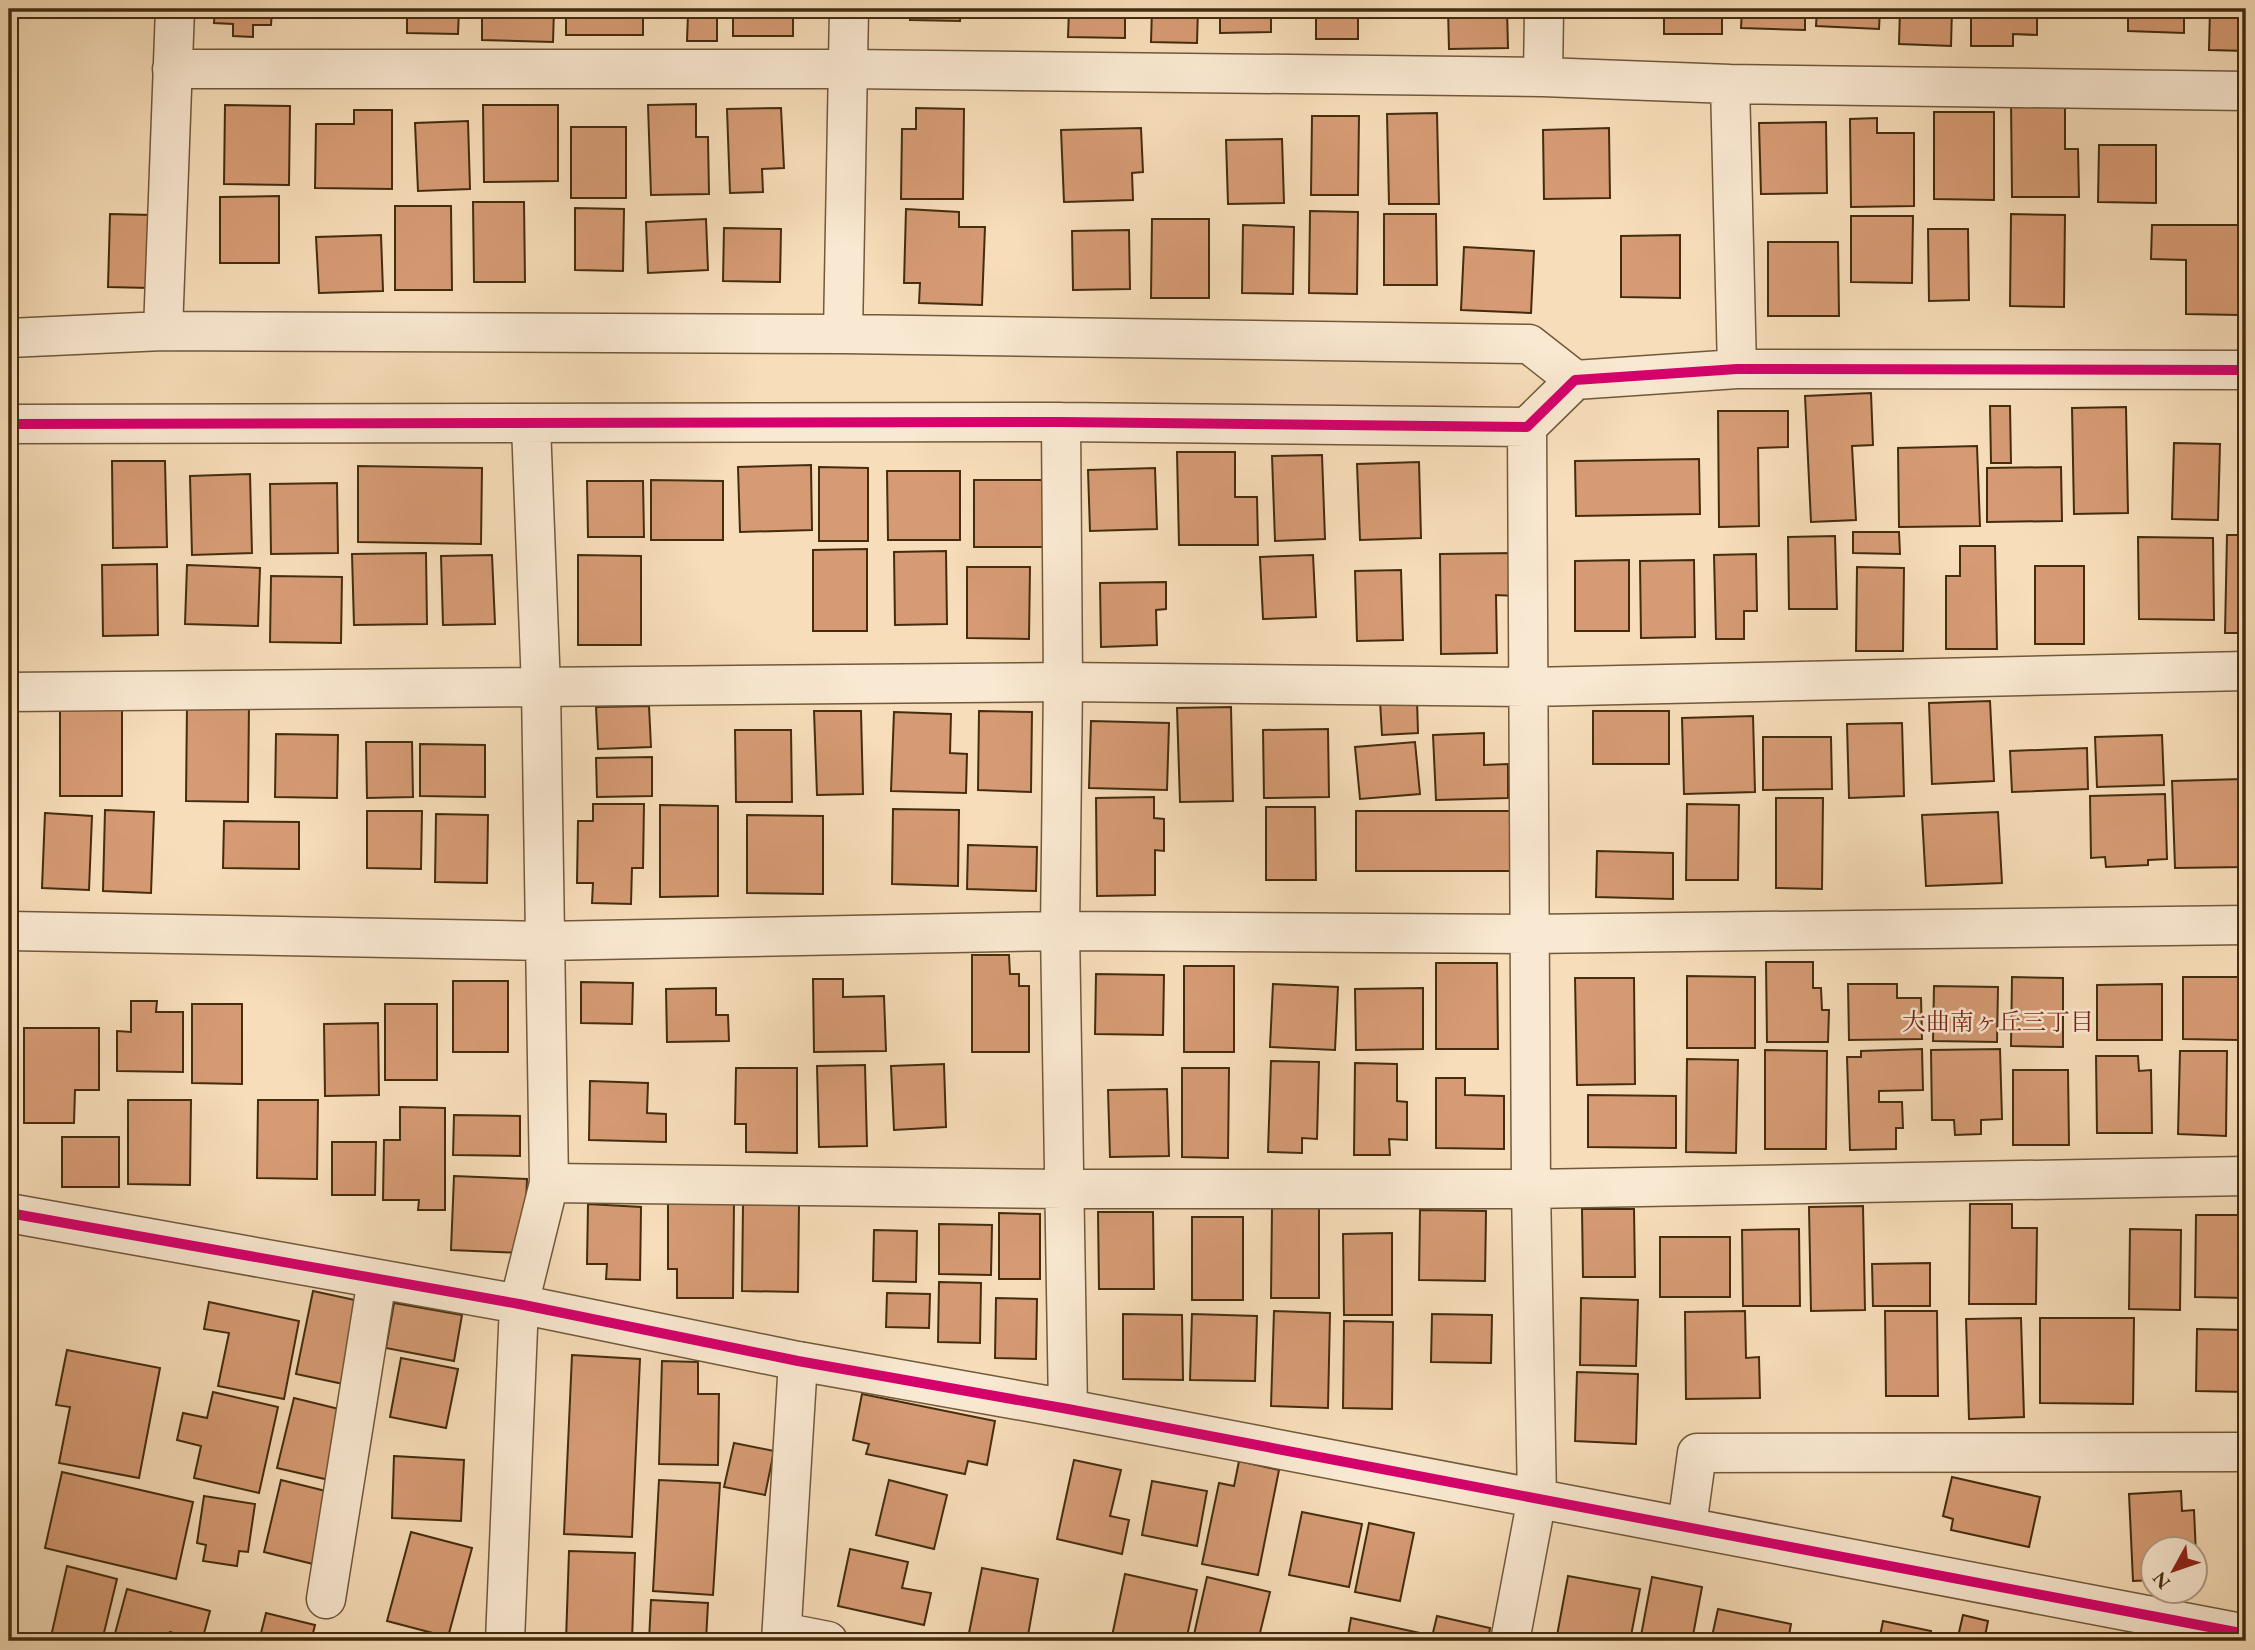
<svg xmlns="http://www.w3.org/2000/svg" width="2255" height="1650" font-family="'EB Garamond','Noto Serif JP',serif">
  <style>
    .building { fill: #d69b74; stroke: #442d0f; stroke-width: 2 }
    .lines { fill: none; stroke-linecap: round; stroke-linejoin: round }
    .minor-casing { stroke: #71593a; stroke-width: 41 }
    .minor { stroke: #fae9d2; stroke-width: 38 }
    .cycleway-casing { stroke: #fae9d2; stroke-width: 15 }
    .cycleway { stroke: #d6006c; stroke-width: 10 }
    .labels { text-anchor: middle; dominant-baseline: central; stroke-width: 5; stroke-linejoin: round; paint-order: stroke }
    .neighbourhood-label { font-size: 24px; fill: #7a1f14; stroke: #fae9d2 }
  </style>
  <rect width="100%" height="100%" fill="#f7ddb9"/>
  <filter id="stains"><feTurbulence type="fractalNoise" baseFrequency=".00286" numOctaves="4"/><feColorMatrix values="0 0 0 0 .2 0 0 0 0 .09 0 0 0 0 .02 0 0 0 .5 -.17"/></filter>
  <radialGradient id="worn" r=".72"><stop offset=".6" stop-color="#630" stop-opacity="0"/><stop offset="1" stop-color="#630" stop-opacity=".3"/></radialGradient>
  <path class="building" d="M215 9H272L271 25H253V37L233 36V24L214 23Z
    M407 9H459L458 34 407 33Z
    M482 9H554L553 42 482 40Z
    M566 9H643V35H566Z
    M652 9H717V41H687L688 14 652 13Z
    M733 9H793V36H733Z
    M910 9H961L960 21 910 20Z
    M988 9H1060V14H988Z
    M1069 9H1125V38L1068 37Z
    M1152 9H1198L1197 43 1151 42Z
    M1220 9H1271V32L1220 33Z
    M1297 9H1358V39H1316V15L1297 16Z
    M1448 9H1507L1508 48 1449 49Z
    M1664 9H1722V34H1664Z
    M1742 9H1805V30L1741 28Z
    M1817 9H1880L1879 29 1816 26Z
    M1900 9H1952L1951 46 1899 44Z
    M1971 9H2037V35L2013 34V46H1971Z
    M2054 9H2121V18L2054 16Z
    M2128 9H2184V33L2128 31Z
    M2210 9H2246V51L2209 50Z
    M2011 101H2065V149H2078L2079 197H2012Z
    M696 104V137H708L709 194 651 195 648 105Z
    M225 105 290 106 289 185 224 184Z
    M483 105H558V181L484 182Z
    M781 108 784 168 762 169 763 192 730 193 727 109Z
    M916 108 964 109 963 199H901L902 129H916Z
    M354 110H392V189L315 188 316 124H354Z
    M1934 112H1994V200L1934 199Z
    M1437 113 1439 204H1389L1387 114Z
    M1312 116H1359L1358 195H1311Z
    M1877 118V133H1914V206L1851 207 1850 119Z
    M468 121 470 189 418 191 415 123Z
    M1826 122 1827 193 1761 194 1759 123Z
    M571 127H626V198H571Z
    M1141 128 1143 172 1132 173 1133 200 1064 202 1061 130Z
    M1609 128 1610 198 1544 199 1543 130Z
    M1282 139 1284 203 1228 204 1226 140Z
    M2099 145H2156V203L2098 202Z
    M279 196V263H220V197Z
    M473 202H524L525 282H474Z
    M395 206H451L452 290H395Z
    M575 208 624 209 623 271 575 270Z
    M906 209 959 212V227H985L982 305 919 303 920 283H904Z
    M1310 211 1358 212 1357 294 1309 293Z
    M110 214 152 215 150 288 108 287Z
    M1384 214H1436L1437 285H1384Z
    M2011 214 2065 215 2064 307 2010 306Z
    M1851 216H1913L1912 283 1851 282Z
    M706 219 708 270 648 273 646 222Z
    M1152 219H1209V298H1151Z
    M1243 225 1294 227 1293 294 1242 293Z
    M2152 225H2239V315L2186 314V260L2151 259Z
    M724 228 781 229 780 282 723 281Z
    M1928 229H1968L1969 300 1929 301Z
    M1129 230 1130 289 1073 290 1072 231Z
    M381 235 383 291 319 293 316 237Z
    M1680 235V298L1621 297V236Z
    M1768 242H1838L1839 316H1768Z
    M1464 247 1534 251 1531 313 1461 310Z
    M1871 393 1873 445 1852 446 1856 520 1811 522 1805 396Z
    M1990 406H2010L2011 463H1991Z
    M2126 407 2128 513 2074 514 2072 408Z
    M1718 411H1788V447L1758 448 1759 526 1719 527Z
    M2174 443 2220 444 2218 520 2172 519Z
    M1977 446 1980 526 1899 527 1898 448Z
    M1177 452H1235V497H1257L1258 545H1179Z
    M1322 455 1325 539 1275 541 1272 456Z
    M1699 459 1700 514 1576 516 1575 461Z
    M112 461H165L167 547 113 548Z
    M1419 462 1421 538 1360 540 1357 464Z
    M811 465 812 530 740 532 738 467Z
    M358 466 482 468 481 544 358 542Z
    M819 467 868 468V541H819Z
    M2061 467 2062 521 1987 522V468Z
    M1155 468 1157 529 1090 531 1088 470Z
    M887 471H960V540H888Z
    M250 474 252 553 192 555 190 476Z
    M651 480 723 481V540H651Z
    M974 480H1045V547H974Z
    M587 481H643L644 537H588Z
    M337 483 338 553 271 554 270 484Z
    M1853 532H1899L1900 554 1853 553Z
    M2227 535H2246V633H2225Z
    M1835 536 1837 609H1789L1788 537Z
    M2138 537 2213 538 2214 620 2139 619Z
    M1960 546H1995L1997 649H1946V576H1960Z
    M867 549V631H813V550Z
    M946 551 947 624 895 625 894 552Z
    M426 553 427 624 354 625 352 554Z
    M1514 553 1515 596 1496 595 1497 653 1441 654 1440 554Z
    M1756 554 1757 611H1744V639H1716L1714 555Z
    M492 555 495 624 443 625 441 556Z
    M578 555 641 556V645H578Z
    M1313 555 1316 617 1263 619 1260 557Z
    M1629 560V631H1575V561Z
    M1694 560 1695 637 1641 638 1640 561Z
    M157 564 158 635 103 636 102 565Z
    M187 565 260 568 258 626 185 624Z
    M2035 566H2084V644H2035Z
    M967 567H1030L1029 639 967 638Z
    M1857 567 1904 568 1903 651H1856Z
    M1401 570 1403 640 1357 641 1355 571Z
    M271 576 342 577 341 643 270 642Z
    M1166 582V609L1156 610 1157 645 1101 647 1100 583Z
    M1417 700 1418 733 1382 735 1380 701Z
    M1990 701 1994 781 1932 784 1929 703Z
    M187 703 249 704 248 802 186 801Z
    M60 705 122 706V796H60Z
    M649 706 651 747 598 749 596 707Z
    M1231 707 1233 801 1180 802 1177 708Z
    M814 711H861L863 794 817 795Z
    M979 711 1032 712 1031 792 978 790Z
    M1593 711H1669V764H1593Z
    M894 712 951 714 950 753 967 754 966 793 891 791Z
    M1753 716 1755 792 1684 794 1682 718Z
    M1091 721 1169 723 1167 790 1089 788Z
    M1902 723 1904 796 1849 798 1847 724Z
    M1328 729 1329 797 1264 798 1263 730Z
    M735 730H791L792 802H736Z
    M1484 733V765L1508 764V798L1436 800 1433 735Z
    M276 734 338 735 337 798 275 797Z
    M2162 735 2164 785 2097 787 2095 737Z
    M1763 737H1831L1832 789 1763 790Z
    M366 742H412L413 797 367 798Z
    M1415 742 1420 794 1360 799 1355 747Z
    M420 744 485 745V797L420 796Z
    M2087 748 2088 789 2012 792 2010 751Z
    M652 757V796L597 797 596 758Z
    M2242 779 2245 867 2175 868 2172 781Z
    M2165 794 2167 859 2148 860V865L2106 867 2105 857 2091 858 2090 796Z
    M1154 797V818L1164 819V851L1155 850V895L1097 896 1096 798Z
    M1776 798H1823L1822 889 1776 888Z
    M593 804H644L643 868H632L631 904 592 903 593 883H577L578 821H593Z
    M1687 804 1739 805 1738 880H1686Z
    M660 805 718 806V896L660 897Z
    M1266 807H1315L1316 880H1266Z
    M893 809 959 810 958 886 892 884Z
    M105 810 154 812 151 893 103 891Z
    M367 811H422L421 869 367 868Z
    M1356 811H1513V871H1356Z
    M1998 812 2002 883 1926 886 1922 815Z
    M45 813 92 816 89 890 42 888Z
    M436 814 488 815 487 883 435 882Z
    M747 815 823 816V894L747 893Z
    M224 821 299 822V869L223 868Z
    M968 845 1037 847 1036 891 967 889Z
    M1597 851 1673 853V899L1596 897Z
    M972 955H1009L1010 974H1019V986H1029V1052H972Z
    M1766 962H1813V988H1821L1822 1010H1829L1828 1042H1767Z
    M1436 963H1497L1498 1049H1436Z
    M1184 966H1234V1052H1184Z
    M1096 974 1164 975 1163 1035 1095 1034Z
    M1687 976 1755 977V1048H1687Z
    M2012 977 2063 978V1047L2011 1046Z
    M2183 977H2238V1040L2183 1039Z
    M1575 978H1634L1635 1084 1577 1085Z
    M813 979H843V997L884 996 886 1051 814 1052Z
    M453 981H508V1052H453Z
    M581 982 633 983 632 1024 581 1023Z
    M1273 984 1338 987 1335 1050 1270 1047Z
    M1848 984H1897V998H1921L1922 1039 1849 1040Z
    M2162 984V1040H2097V985Z
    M1934 986 1998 987 1997 1042 1933 1041Z
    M716 988V1015H728L729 1041 667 1042 666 989Z
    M1423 988V1049L1356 1050 1355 989Z
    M131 1001H157L156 1012H183V1072L117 1071V1031L131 1032Z
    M192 1004H242V1084L192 1083Z
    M385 1004H437V1080H385Z
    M378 1023 379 1095 325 1096 324 1024Z
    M24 1028H99V1090H75L74 1123H24Z
    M1922 1049 1923 1090 1879 1091V1102H1902L1903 1128H1896V1149L1850 1150 1847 1057H1861V1051Z
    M2000 1049 2002 1119 1981 1120V1134L1955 1135 1954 1120H1932L1931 1050Z
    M1765 1050 1827 1051 1826 1149H1765Z
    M2180 1051H2227L2226 1136 2178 1134Z
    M2096 1056H2138L2139 1071 2151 1070 2152 1133H2097Z
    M1687 1059 1738 1060 1736 1153 1686 1152Z
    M1271 1061 1319 1062 1317 1139 1302 1138V1153L1268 1152Z
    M1355 1063 1397 1064V1101L1407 1102V1140L1389 1139 1390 1155H1354Z
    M944 1064 946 1127 894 1130 891 1066Z
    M865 1065 867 1146 819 1147 817 1066Z
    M736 1068H797V1153L746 1152V1124H735Z
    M1182 1068H1229L1228 1158 1182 1157Z
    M2013 1070H2068L2069 1145H2013Z
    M1436 1078H1465V1095L1504 1096V1149L1436 1148Z
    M590 1081 648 1083 647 1113 666 1114V1142L589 1140Z
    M1167 1089 1169 1156 1110 1157 1108 1090Z
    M1588 1095 1676 1096V1148L1588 1147Z
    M128 1100H191L190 1185 128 1184Z
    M258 1100H318L317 1179 257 1178Z
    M400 1107 445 1108V1210H418L419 1200H383L384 1140H400Z
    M454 1115 520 1116V1156L453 1155Z
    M62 1137H119V1187H62Z
    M332 1142H376L375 1195H332Z
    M454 1176 527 1179 524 1253 451 1250Z
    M668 1200 734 1201 733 1298H677V1269H668Z
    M588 1204 641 1207 640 1280 606 1279 607 1264H587Z
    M743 1204 799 1205 798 1292 742 1291Z
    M1970 1204H2012V1228H2037L2036 1304H1969Z
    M1863 1206 1865 1310 1811 1311 1809 1207Z
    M1272 1208H1319V1298H1271Z
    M1582 1209H1634L1635 1277H1583Z
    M1420 1210 1486 1211 1485 1281 1419 1280Z
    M1098 1212H1153L1154 1289H1099Z
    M999 1213 1040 1214V1279H999Z
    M2196 1215H2246V1298L2195 1297Z
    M1192 1217H1243V1300H1192Z
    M939 1224 992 1225 991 1275 939 1274Z
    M1799 1229 1800 1306H1743L1742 1230Z
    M2130 1229 2181 1230 2180 1310 2129 1309Z
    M874 1230 917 1231 916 1282 873 1281Z
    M1392 1233V1315H1344L1343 1234Z
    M1660 1237H1730V1297H1660Z
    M1930 1263V1306H1873L1872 1264Z
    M939 1282 981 1283 980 1343 938 1342Z
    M313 1291 364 1302 348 1385 296 1374Z
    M887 1293 930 1294 929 1328 886 1327Z
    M996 1298 1037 1299 1036 1359 995 1358Z
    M1581 1298 1638 1300 1636 1366 1580 1365Z
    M209 1302 299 1321 284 1399 218 1386 229 1333 204 1329Z
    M394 1303 462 1315 454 1361 386 1348Z
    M1274 1311 1330 1313 1328 1408 1271 1406Z
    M1745 1311 1746 1358 1759 1357 1760 1398 1686 1399 1685 1312Z
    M1885 1311H1937L1938 1396H1886Z
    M1123 1314 1182 1315 1183 1380 1123 1379Z
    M1192 1314 1257 1316 1255 1381 1190 1380Z
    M1432 1314 1492 1315 1491 1363 1431 1362Z
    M2021 1318 2024 1417 1969 1419 1966 1319Z
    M2040 1318H2134L2133 1404 2040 1403Z
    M1344 1321 1393 1322 1392 1409 1343 1408Z
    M2197 1329 2246 1330V1392L2196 1391Z
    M67 1350 160 1368 139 1478 59 1463 70 1407 56 1405Z
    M572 1355 640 1359 632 1537 564 1534Z
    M401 1358 458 1369 446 1428 390 1417Z
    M662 1361 698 1362V1394H719L718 1465 659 1464Z
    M1577 1372 1638 1374 1636 1444 1575 1441Z
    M213 1392 278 1407 259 1493 194 1478 201 1446 177 1440 183 1413 207 1418Z
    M862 1394 995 1421 987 1465 968 1461 965 1474 866 1454 869 1444 853 1440Z
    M294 1398 347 1411 329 1480 277 1468Z
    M734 1443 774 1451 765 1495 724 1487Z
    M394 1456 464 1460 461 1521 392 1518Z
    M1074 1460 1121 1470 1110 1516 1129 1520 1122 1554 1057 1539Z
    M1239 1461 1279 1470 1258 1575 1202 1564 1219 1483 1234 1486Z
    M62 1472 193 1502 176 1579 45 1548Z
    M1952 1477 2040 1497 2029 1547 1951 1530 1953 1519 1943 1516Z
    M281 1480 334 1493 317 1565 264 1552Z
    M659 1480 720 1483 713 1595 653 1591Z
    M889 1480 947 1495 934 1549 876 1535Z
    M1152 1481 1207 1491 1197 1546 1142 1535Z
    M2181 1491 2182 1511 2194 1510 2197 1578 2196 1548H2154V1580L2133 1581 2129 1494Z
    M204 1496 255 1504 248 1552 239 1551 237 1566 203 1561 206 1545 197 1543Z
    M1302 1512 1362 1524 1349 1587 1289 1575Z
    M1369 1523 1414 1533 1400 1601 1355 1592Z
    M411 1532 472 1548 448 1637 387 1621Z
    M850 1549 908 1562 902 1588 931 1593 924 1625 838 1606Z
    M569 1551 635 1553 632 1641H566Z
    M67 1566 117 1579 102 1641H50Z
    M982 1568 1038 1579 1027 1641 969 1633Z
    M1125 1574 1197 1590 1186 1641H1111Z
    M1568 1576 1640 1589 1630 1641H1556Z
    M1207 1577 1270 1592 1258 1641 1193 1639Z
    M1652 1577 1702 1587 1692 1641H1640Z
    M127 1589 210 1611 202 1641 170 1632 168 1641H113Z
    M651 1600 708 1603 706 1641H649Z
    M1718 1609 1791 1624 1788 1641H1711Z
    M266 1613 315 1625 311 1641H259Z
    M1963 1615 1988 1621 1985 1636 2007 1641H1957Z
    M1437 1616 1490 1628 1488 1641H1431Z
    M1351 1618 1420 1633 1418 1641H1347Z
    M1883 1621 1931 1631 1929 1641H1879Z"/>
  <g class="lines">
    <defs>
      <path id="minor" d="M172 69H848L1543 77 1730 84 2246 91
        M1543 77 1544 9
        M1730 84 1737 369
        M163 331 175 9
        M843 334 849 9
        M9 338 163 331 843 334 1529 344 1575 380
        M1061 422 1063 682 1060 931 1068 1409
        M9 424 1061 422 1527 427 1575 380 1737 369 2246 370
        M9 692 1063 682 1529 687 2246 671
        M9 931 544 941 1060 931 1529 934 2246 925
        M549 1183 1064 1189H1531L2246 1176
        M9 1213 519 1304 798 1361 1068 1409 2246 1634
        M1687 1526 1697 1453 2246 1452
        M326 1599 377 1279
        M782 1632 828 1641
        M505 1641 519 1304 549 1183 541 688 531 425
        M781 1641 798 1361
        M1510 1641 1537 1498 1531 1189 1527 427"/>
    </defs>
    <use href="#minor" class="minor-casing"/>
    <use href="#minor" class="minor"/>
    <defs>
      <path id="cycleway" d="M9 424 1061 422 1527 427 1575 380 1737 369 2246 370
        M9 1213 519 1304 798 1361 1068 1409 2246 1634"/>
    </defs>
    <use href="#cycleway" class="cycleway-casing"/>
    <use href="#cycleway" class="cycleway"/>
  </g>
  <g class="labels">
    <g class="neighbourhood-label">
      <text x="1998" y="1021">大曲南ヶ丘三丁目</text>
    </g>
  </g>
  <rect width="2255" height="1650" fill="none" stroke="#f7ddb9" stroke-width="35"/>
  <rect x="10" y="10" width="2234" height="1629" fill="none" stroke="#442d0f" stroke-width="3.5"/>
  <rect x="18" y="18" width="2220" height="1615" fill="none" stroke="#442d0f" stroke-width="2"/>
  <g transform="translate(2174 1570) rotate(230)"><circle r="33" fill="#fae9d2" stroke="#b19e84" stroke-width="2"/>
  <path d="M0-5L12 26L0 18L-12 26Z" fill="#8f2418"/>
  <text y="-10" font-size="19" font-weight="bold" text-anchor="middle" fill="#442d0f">N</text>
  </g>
  <rect width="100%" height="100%" filter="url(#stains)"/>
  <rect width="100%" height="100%" fill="url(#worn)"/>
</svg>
